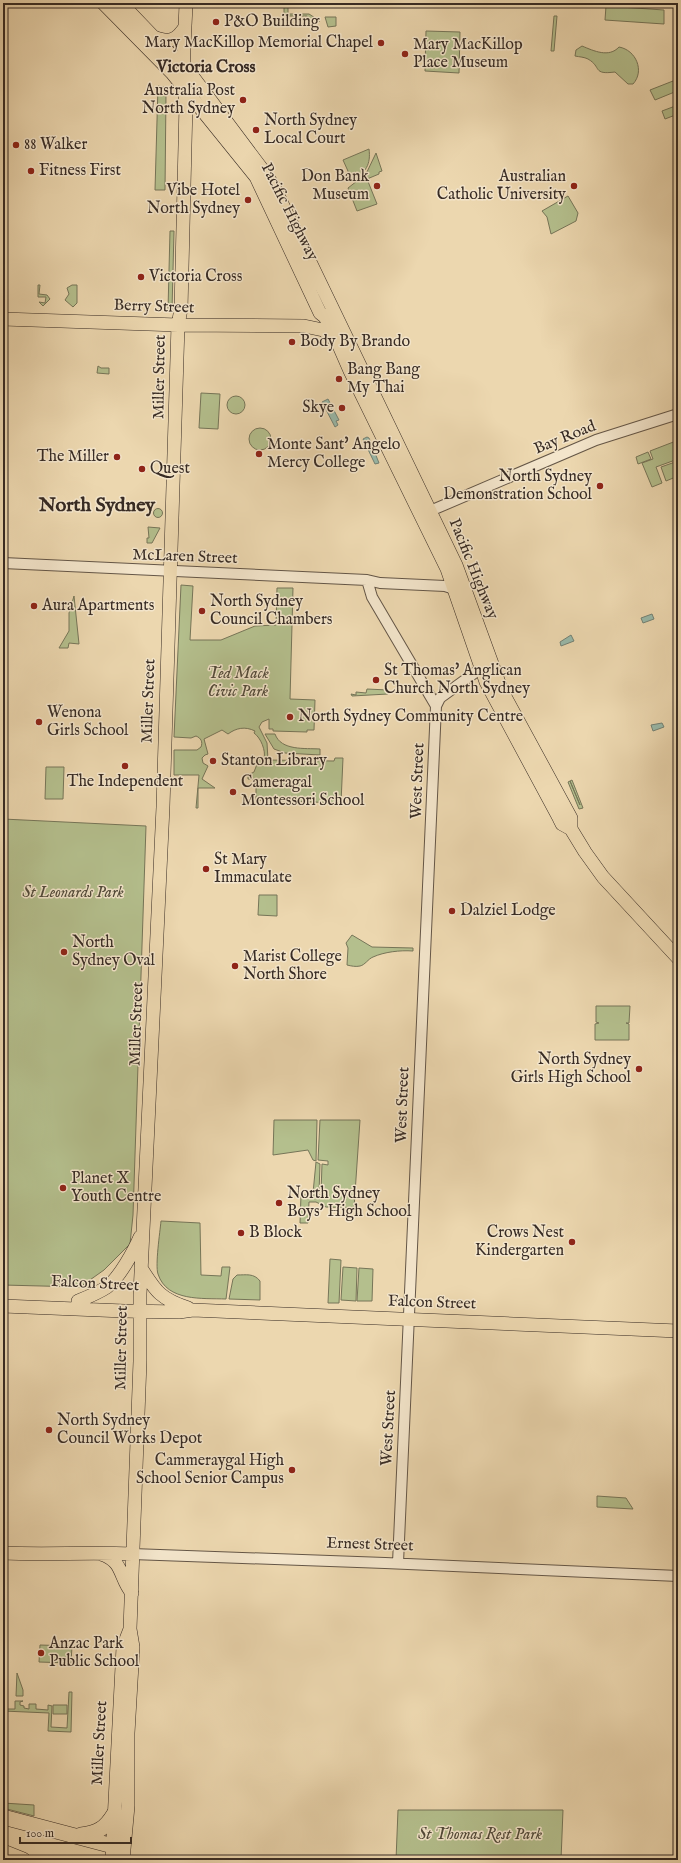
<svg xmlns="http://www.w3.org/2000/svg" width="681" height="1863" font-family="'IM FELL English',serif">
  <style>
    .green { fill: #b4bf8d; stroke: #767558 }
    .water { fill: #99baab; stroke: #728175 }
    .lines { fill: none; stroke-linecap: round; stroke-linejoin: round }
    .minor-casing { stroke: #645647; stroke-width: 12 }
    .major-casing { stroke: #372b24; stroke-width: 14 }
    .highway-casing { stroke: #372b24; stroke-width: 16 }
    .minor { stroke: #f3e5cb; stroke-width: 10 }
    .major { stroke: #ecd7af; stroke-width: 13 }
    .highway { stroke: #ecd7af; stroke-width: 15 }
    .poi-dot { fill: #8f2418; stroke: #f3e5cb; stroke-width: 1.5 }
    .labels { text-anchor: middle; dominant-baseline: central; stroke-width: 3; stroke-linejoin: round; paint-order: stroke }
    .poi-label { font-size: 16px; fill: #372b24; stroke: #f3e5cb; text-anchor: start }
    .street-label { font-size: 16px; fill: #372b24; stroke: #f3e5cb }
    .park-label { font-size: 16px; font-style: italic; fill: #504939; stroke: #f3e5cb }
    .neighbourhood-label { font-size: 17px; font-weight: bold; fill: #372b24; stroke: #f3e5cb }
    .district-label { font-size: 20px; font-weight: bold; fill: #372b24; stroke: #f3e5cb }
  </style>
  <rect width="100%" height="100%" fill="#ecd7af"/>
  <filter id="stains"><feTurbulence type="fractalNoise" baseFrequency=".005" numOctaves="4"/><feColorMatrix values="0 0 0 0 .2 0 0 0 0 .09 0 0 0 0 .02 0 0 0 .5 -.17"/></filter>
  <radialGradient id="worn" r=".72"><stop offset=".6" stop-color="#630" stop-opacity="0"/><stop offset="1" stop-color="#630" stop-opacity=".3"/></radialGradient>
  <path class="green" d="M284 3H288V14H309L320 21H308L307 16H287V14H284Z
    M606 6 664 10V24L605 20Z
    M554 16H557L554 51H551Z
    M325 17H336V26L328 27Z
    M426 31 460 32 459 73 425 71Z
    M582 46C594 51 609 58 619 47 636 50 645 71 633 84H628L615 72C592 75 602 67 588 59 584 57 580 57 575 56L576 50Z
    M673 81 677 91 655 100 650 90Z
    M158 86 164 87 166 93 165 190H155Z
    M678 105V114L665 119 662 111Z
    M369 149C371 164 366 173 352 180L343 160Z
    M376 153 382 171 379 172V174L367 179 377 204 357 211 348 188 366 174Z
    M568 196 578 213 576 221 551 234 547 217 542 211Z
    M170 231H174L172 310H168Z
    M38 285H40L39 294 47 295 50 299 43 306 39 302 45 303 46 297H38Z
    M72 285H77V303L73 307 65 300 69 294 67 288Z
    M98 366 101 368H109V374L97 373Z
    M201 393 220 394 218 429 199 428Z
    M227 405a9 9 0 1 1 18 0a9 9 0 1 1-18 0Z
    M249 439a11 11 0 1 1 22 0a11 11 0 1 1-22 0Z
    M676 441 678 459 656 467 662 483 652 487 642 463 653 459 650 451Z
    M648 452 651 459 638 464 636 457Z
    M678 461V476L666 481 661 467Z
    M153.5 513a4.5 4.5 0 1 1 9 0a4.5 4.5 0 1 1-9 0Z
    M148 527 160 528 152 543H147V538H149Z
    M181 585 193 586 190 640H221L255 626 276 625 277 588H293L290 699 315 700 314 730H307V732L273 731V729H269V719L262 722 259 727 267 743 268 760 334 761 335 758H343L341 803 256 800V780L248 779V775L254 772 259 759 264 758C266 751 261 738 254 733L255 731C245 726 236 728 228 734L222 730 204 739 208 754 205 755 202 758 203 763 208 766 202 779 215 788H198V808H196L199 775H174V750H197L201 747C203 742 201 738 196 736L191 738 174 737Z
    M74 596 79 644 69 643 68 648H59L69 631V613Z
    M367 689 388 690V694L352 696 351 694 356 695V692L366 693Z
    M265 734H275C281 751 305 748 320 749V755L285 753 274 749Z
    M46 767H64L63 799H45Z
    M572 780 583 808 579 809 568 782 570 781 580 805 570 781Z
    M3 819 146 826 133 1215 130 1244 104 1270 80 1287 3 1285Z
    M259 895H277V916L258 915Z
    M352 935 372 947 413 948V951C400 950 384 952 373 957 368 959 365 965 360 966 356 967 351 966 347 965L348 948 346 943Z
    M596 1006H630L629 1023H626L629 1024V1040H595V1024L599 1023 596 1022Z
    M274 1120H317L316 1161 313 1160 308 1150 273 1155Z
    M320 1120H360L354 1208 326 1207 316 1202H309L308 1223H300L301 1195H326V1193H321L322 1164 328 1165V1161L318 1160Z
    M316 1162 320 1164 319 1193H313Z
    M161 1221 200 1223 201 1275 221 1276 222 1267H230L226 1299C203 1298 167 1302 158 1274 155 1265 160 1232 161 1221Z
    M330 1259 341 1260 339 1303H328Z
    M343 1267 357 1268 356 1301 341 1300Z
    M359 1268 373 1269 372 1301H357Z
    M237 1275C246 1275 254 1273 260 1281V1300L229 1299 233 1279Z
    M597 1496 626 1498 633 1509 597 1507Z
    M40 1645 72 1646 71 1663 39 1662Z
    M17 1673 23 1690V1696H16Z
    M69 1692H72L71 1732 48 1731 49 1713 3 1711V1709H15V1701H23L20 1702V1705L24 1706V1708L29 1709V1704H36V1709L48 1710V1705L52 1706 51 1727 67 1728Z
    M53 1705H67V1714H53Z
    M3 1803 34 1805V1816L3 1808Z
    M398 1810H563L561 1860H396Z"/>
  <path class="water" d="M328 399 339 420 336 421 338 425 335 427 322 402Z
    M367 437 369 438 379 463 375 464 363 439Z
    M652 614 654 619 643 623 641 618Z
    M571 635 574 641 561 646 560 642Z
    M662 723 664 727 653 731 651 725Z"/>
  <g class="lines">
    <defs>
      <path id="minor" d="M423 514 596 440 678 414
        M3 563 367 580 380 583 445 586 454 589
        M367 580 372 597 436 706
        M132 1554 385 1563 678 1576
        M398 1563 436 706 440 698 480 669"/>
      <path id="major" d="M103 3 172 73 256 177 320 313 325 317 333 332 350 371 447 569 486 682 559 818 562 824 571 829
        M121 3 166 50 184 65 265 173 274 187 456 565 502 691 571 818V829L585 852 603 877 678 958
        M154 37C169 43 176 41 185 27
        M3 319 178 325 304 326 323 330 333 338
        M141 1268C156 1292 161 1299 188 1308
        M78 1301C88 1297 98 1293 107 1287 119 1278 134 1251 140 1237
        M3 1306 124 1311 179 1312 193 1310 678 1331
        M3 1553C46 1555 89 1552 132 1554
        M101 1554C124 1561 119 1578 132 1593
        M112 1860 123 1647 130 1629
        M123 1860 128 1806V1733L133 1647 130 1629 140 1361V1294L163 807 178 325 181 309 186 104C181 71 185 37 186 3"/>
      <path id="highway" d="M3 1817 113 1846
        M81 1835C97 1833 105 1829 114 1814
        M3 1852 23 1860"/>
    </defs>
    <use href="#minor" class="minor-casing"/>
    <use href="#major" class="major-casing"/>
    <use href="#highway" class="highway-casing"/>
    <use href="#minor" class="minor"/>
    <use href="#major" class="major"/>
    <use href="#highway" class="highway"/>
  </g>
  <g class="poi-dot">
    <circle cx="216" cy="22" r="4"/>
    <circle cx="381" cy="43" r="4"/>
    <circle cx="405" cy="54" r="4"/>
    <circle cx="243" cy="100" r="4"/>
    <circle cx="256" cy="130" r="4"/>
    <circle cx="16" cy="145" r="4"/>
    <circle cx="31" cy="171" r="4"/>
    <circle cx="377" cy="186" r="4"/>
    <circle cx="574" cy="186" r="4"/>
    <circle cx="248" cy="200" r="4"/>
    <circle cx="141" cy="277" r="4"/>
    <circle cx="292" cy="342" r="4"/>
    <circle cx="339" cy="379" r="4"/>
    <circle cx="342" cy="408" r="4"/>
    <circle cx="259" cy="454" r="4"/>
    <circle cx="117" cy="457" r="4"/>
    <circle cx="142" cy="469" r="4"/>
    <circle cx="600" cy="486" r="4"/>
    <circle cx="34" cy="606" r="4"/>
    <circle cx="202" cy="611" r="4"/>
    <circle cx="376" cy="680" r="4"/>
    <circle cx="290" cy="717" r="4"/>
    <circle cx="39" cy="722" r="4"/>
    <circle cx="213" cy="761" r="4"/>
    <circle cx="125" cy="766" r="4"/>
    <circle cx="233" cy="792" r="4"/>
    <circle cx="206" cy="869" r="4"/>
    <circle cx="452" cy="911" r="4"/>
    <circle cx="64" cy="952" r="4"/>
    <circle cx="235" cy="966" r="4"/>
    <circle cx="639" cy="1069" r="4"/>
    <circle cx="63" cy="1188" r="4"/>
    <circle cx="279" cy="1203" r="4"/>
    <circle cx="241" cy="1233" r="4"/>
    <circle cx="572" cy="1242" r="4"/>
    <circle cx="49" cy="1430" r="4"/>
    <circle cx="292" cy="1470" r="4"/>
    <circle cx="41" cy="1653" r="4"/>
  </g>
  <g class="labels">
    <g class="poi-label">
      <text x="224" y="22">P&amp;O Building</text>
      <text x="373" y="43" text-anchor="end">Mary MacKillop Memorial Chapel</text>
      <text x="413" y="45">Mary MacKillop<tspan x="413" dy="18">Place Museum</tspan></text>
      <text x="235" y="91" text-anchor="end">Australia Post<tspan x="235" dy="18">North Sydney</tspan></text>
      <text x="264" y="121">North Sydney<tspan x="264" dy="18">Local Court</tspan></text>
      <text x="24" y="145">88 Walker</text>
      <text x="39" y="171">Fitness First</text>
      <text x="369" y="177" text-anchor="end">Don Bank<tspan x="369" dy="18">Museum</tspan></text>
      <text x="566" y="177" text-anchor="end">Australian<tspan x="566" dy="18">Catholic University</tspan></text>
      <text x="240" y="191" text-anchor="end">Vibe Hotel<tspan x="240" dy="18">North Sydney</tspan></text>
      <text x="149" y="277">Victoria Cross</text>
      <text x="300" y="342">Body By Brando</text>
      <text x="347" y="370">Bang Bang<tspan x="347" dy="18">My Thai</tspan></text>
      <text x="334" y="408" text-anchor="end">Skye</text>
      <text x="267" y="445">Monte Sant' Angelo<tspan x="267" dy="18">Mercy College</tspan></text>
      <text x="109" y="457" text-anchor="end">The Miller</text>
      <text x="150" y="469">Quest</text>
      <text x="592" y="477" text-anchor="end">North Sydney<tspan x="592" dy="18">Demonstration School</tspan></text>
      <text x="210" y="602">North Sydney<tspan x="210" dy="18">Council Chambers</tspan></text>
      <text x="42" y="606">Aura Apartments</text>
      <text x="384" y="671">St Thomas' Anglican<tspan x="384" dy="18">Church North Sydney</tspan></text>
      <text x="47" y="713">Wenona<tspan x="47" dy="18">Girls School</tspan></text>
      <text x="298" y="717">North Sydney Community Centre</text>
      <text x="221" y="761">Stanton Library</text>
      <text x="125" y="782" text-anchor="middle">The Independent</text>
      <text x="241" y="783">Cameragal<tspan x="241" dy="18">Montessori School</tspan></text>
      <text x="214" y="860">St Mary<tspan x="214" dy="18">Immaculate</tspan></text>
      <text x="460" y="911">Dalziel Lodge</text>
      <text x="72" y="943">North<tspan x="72" dy="18">Sydney Oval</tspan></text>
      <text x="243" y="957">Marist College<tspan x="243" dy="18">North Shore</tspan></text>
      <text x="631" y="1060" text-anchor="end">North Sydney<tspan x="631" dy="18">Girls High School</tspan></text>
      <text x="71" y="1179">Planet X<tspan x="71" dy="18">Youth Centre</tspan></text>
      <text x="287" y="1194">North Sydney<tspan x="287" dy="18">Boys' High School</tspan></text>
      <text x="249" y="1233">B Block</text>
      <text x="564" y="1233" text-anchor="end">Crows Nest<tspan x="564" dy="18">Kindergarten</tspan></text>
      <text x="57" y="1421">North Sydney<tspan x="57" dy="18">Council Works Depot</tspan></text>
      <text x="284" y="1461" text-anchor="end">Cammeraygal High<tspan x="284" dy="18">School Senior Campus</tspan></text>
      <text x="49" y="1644">Anzac Park<tspan x="49" dy="18">Public School</tspan></text>
    </g>
    <g class="street-label">
      <text transform="translate(289 212) rotate(63)">Pacific Highway</text>
      <text transform="translate(154 307) rotate(2)">Berry Street</text>
      <text transform="translate(160 377) rotate(-89)">Miller Street</text>
      <text transform="translate(565 438) rotate(-22)">Bay Road</text>
      <text transform="translate(185 557) rotate(2)">McLaren Street</text>
      <text transform="translate(473 569) rotate(68)">Pacific Highway</text>
      <text transform="translate(149 701) rotate(-88)">Miller Street</text>
      <text transform="translate(418 781) rotate(-88)">West Street</text>
      <text transform="translate(137 1024) rotate(-88)">Miller Street</text>
      <text transform="translate(403 1105) rotate(-88)">West Street</text>
      <text transform="translate(95 1284) rotate(3)">Falcon Street</text>
      <text transform="translate(432 1303) rotate(2)">Falcon Street</text>
      <text transform="translate(122 1348) rotate(-89)">Miller Street</text>
      <text transform="translate(389 1428) rotate(-87)">West Street</text>
      <text transform="translate(370 1545) rotate(2)">Ernest Street</text>
      <text transform="translate(100 1743) rotate(-87)">Miller Street</text>
    </g>
    <g class="park-label">
      <text x="238" y="674">Ted Mack<tspan x="238" dy="18">Civic Park</tspan></text>
      <text x="73" y="893">St Leonards Park</text>
      <text x="480" y="1835">St Thomas Rest Park</text>
    </g>
    <g class="neighbourhood-label">
      <text x="206" y="67">Victoria Cross</text>
    </g>
    <g class="district-label">
      <text x="97" y="505">North Sydney</text>
    </g>
  </g>
  <rect width="681" height="1863" fill="none" stroke="#ecd7af" stroke-width="16"/>
  <rect x="4" y="4" width="673" height="1855" fill="none" stroke="#372b24" stroke-width="2"/>
  <rect x="8" y="8" width="665" height="1847" fill="none" stroke="#372b24"/>
  <path d="M20 1837v6h111v-6" fill="none" stroke="#372b24" stroke-width="2"/>
  <text x="26" y="1837" font-size="12" fill="#372b24" stroke="#f3e5cb" stroke-width="3" paint-order="stroke">100 m</text>
  <rect width="100%" height="100%" filter="url(#stains)"/>
  <rect width="100%" height="100%" fill="url(#worn)"/>
</svg>
